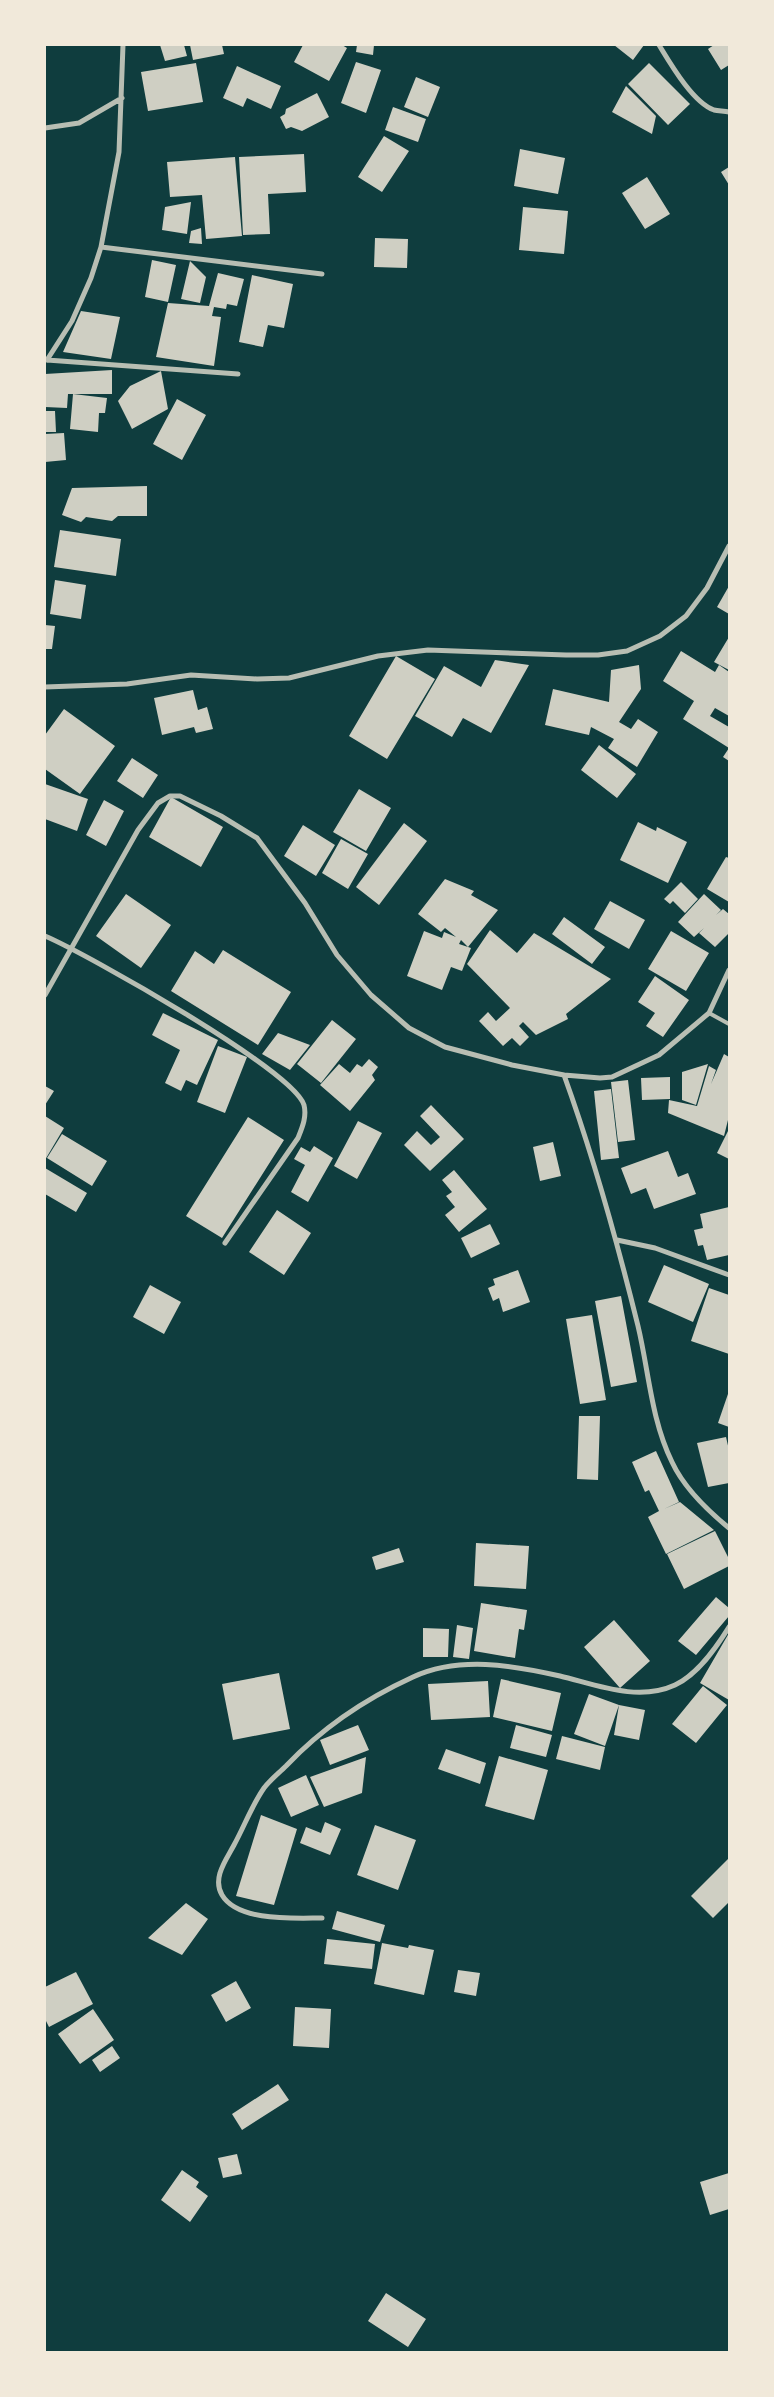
<svg xmlns="http://www.w3.org/2000/svg" width="774" height="2397" font-family="'Public Sans',sans-serif">
  <style>
    .building { fill: #cfcfc3 }
    .lines { fill: none; stroke-linecap: round; stroke-linejoin: round }
    .service { stroke: #b8beb3; stroke-width: 4 }
    .minor { stroke: #b8beb3; stroke-width: 5 }
  </style>
  <rect width="100%" height="100%" fill="#0f3d3e"/>
  <path class="building" d="M160 45H184L187 56 165 61Z
    M190 45H222L224 54 193 60Z
    M303 45H342L347 48 329 81 294 62Z
    M357 45H374L373 55 356 52Z
    M614 45H644L633 60Z
    M714 45H729V65L721 70 708 49Z
    M356 62 381 70 366 113 341 103Z
    M196 63 203 102 148 111 141 72Z
    M649 63 690 104 668 125 628 84Z
    M237 66 281 86 271 109 247 98 243 107 223 98Z
    M416 77 440 87 428 117 404 107Z
    M626 86 656 116 652 134 612 112Z
    M317 93 329 117 302 131 291 127 286 129 280 117 285 114 286 109Z
    M393 107 426 119 418 142 385 130Z
    M384 136 409 151 382 192 358 177Z
    M520 149 565 158 558 194 514 186Z
    M304 154 306 192 268 194 270 234 243 235 239 157Z
    M235 157 242 236 206 239 202 195 170 197 167 162Z
    M729 167V185L721 172Z
    M647 177 670 214 645 229 622 193Z
    M191 202 187 234 162 230 165 207Z
    M523 207 568 211 564 254 519 250Z
    M201 228 202 244 189 243 191 231Z
    M375 238 408 239 407 268 374 267Z
    M152 260 176 265 168 302 145 297Z
    M190 261 206 277 200 303 181 299Z
    M218 273 244 279 237 306 227 304 226 309 214 307 212 316 221 317 214 366 156 357 168 303 209 306Z
    M252 275 293 284 284 328 268 325 263 347 239 342Z
    M81 311 120 317 111 359 63 352Z
    M112 370V394H68L67 408 45 407V374Z
    M161 371 168 409 132 429 118 401 130 386Z
    M73 394 107 398 105 413H99L98 432 70 429Z
    M177 399 206 415 182 460 153 444Z
    M45 411H55L56 432H45Z
    M64 433 66 460 45 462V434Z
    M147 486V516H118L112 521 86 517 81 522 62 515 72 488Z
    M60 530 121 539 116 576 54 567Z
    M55 580 86 585 81 619 50 614Z
    M729 586V614L717 607Z
    M45 625 55 626 52 649H45Z
    M729 637V670L714 662Z
    M681 651 715 672 719 665 729 672V716L715 708 710 716 729 727V761L723 757 729 748 683 719 694 701 663 681Z
    M396 656 435 679 387 759 349 736Z
    M495 660 529 665 491 733 463 718 452 737 415 716 444 666 481 687Z
    M639 665 641 689 619 722 631 729 638 719 658 732 637 767 608 748 614 739 591 727 589 735 545 725 553 689 609 702 611 670Z
    M193 690 198 710 207 707 213 729 196 733 194 727 162 735 154 698Z
    M64 709 115 746 80 794 45 769V735Z
    M599 745 636 774 617 798 581 770Z
    M132 758 158 775 143 798 117 781Z
    M45 784 88 799 77 831 45 819Z
    M359 789 391 808 366 851 333 832Z
    M171 797 223 827 201 867 149 837Z
    M104 800 124 811 106 846 86 835Z
    M638 822 656 831 657 827 687 842 668 883 620 860Z
    M404 823 427 841 379 905 356 887Z
    M303 825 335 845 316 876 284 856Z
    M341 839 368 854 348 889 322 873Z
    M726 857 729 858V902L707 889Z
    M445 879 474 891 471 895 498 910 468 947 461 940 459 944 471 948 462 971 451 967 442 990 407 976 424 931 442 938 444 932 456 937 445 928 441 932 418 914Z
    M681 882 698 899 685 913 673 901 670 904 664 899Z
    M126 894 171 925 141 968 96 936Z
    M704 894 721 910 716 915 723 909 729 914V933L715 947 699 933 704 928 694 937 678 922Z
    M610 901 645 920 629 949 594 929Z
    M564 917 605 947 592 964 552 934Z
    M490 930 517 953 534 933 611 979 566 1014 568 1019 536 1035 523 1022 519 1026 529 1037 520 1046 512 1038 503 1046 479 1021 488 1012 496 1021 510 1008 467 964Z
    M671 931 709 953 686 991 648 969Z
    M223 950 291 992 258 1045 171 991 195 951 214 964Z
    M655 976 689 1000 663 1037 646 1026 655 1013 638 1002Z
    M163 1013 218 1040 197 1085 186 1080 181 1091 165 1083 180 1050 152 1035Z
    M332 1020 356 1039 321 1083 297 1064Z
    M278 1033 310 1045 290 1070 262 1054Z
    M218 1046 247 1057 225 1113 197 1102Z
    M724 1054 729 1057V1116L724 1136 668 1113 669 1100 697 1106 709 1066 716 1070 711 1084Z
    M369 1059 378 1067 372 1075 375 1080 350 1111 320 1085 339 1064 350 1073 357 1064 362 1067Z
    M708 1064 696 1105 682 1100V1072Z
    M670 1077V1099L642 1100 641 1078Z
    M628 1080 635 1140 618 1142 611 1082Z
    M45 1086 54 1091 45 1105Z
    M611 1089 619 1158 601 1160 594 1091Z
    M431 1105 464 1139 430 1171 404 1145 417 1131 431 1145 440 1137 420 1116Z
    M45 1116 64 1128 45 1160Z
    M248 1117 284 1140 222 1238 186 1216Z
    M358 1121 382 1133 357 1179 334 1166Z
    M729 1129V1159L717 1153Z
    M62 1134 107 1161 92 1186 47 1158Z
    M553 1142 561 1176 540 1181 533 1147Z
    M314 1146 333 1158 308 1202 291 1192 305 1165 294 1159 301 1147 310 1152Z
    M668 1151 678 1177 688 1173 696 1194 654 1209 646 1188 631 1194 621 1168Z
    M45 1168 87 1193 76 1212 45 1194Z
    M454 1170 487 1209 459 1232 445 1215 455 1207 446 1196 452 1192 442 1180Z
    M729 1207V1255L707 1260 703 1245 698 1246 694 1230 703 1228 700 1214Z
    M277 1210 311 1233 284 1275 249 1252Z
    M490 1224 500 1244 471 1258 461 1238Z
    M664 1265 709 1284 693 1322 648 1302Z
    M518 1270 530 1302 503 1312 499 1298 493 1301 488 1288 495 1285 493 1279Z
    M150 1285 181 1302 164 1334 133 1317Z
    M709 1288 729 1295V1354L691 1341Z
    M621 1296 637 1382 611 1387 595 1301Z
    M592 1315 606 1400 580 1404 566 1319Z
    M729 1391V1427L718 1423Z
    M579 1416H600L598 1480 577 1479Z
    M726 1437 729 1450V1483L708 1487 697 1443Z
    M656 1451 679 1502 664 1509 680 1502 714 1530 666 1554 648 1517 659 1511 649 1490 645 1492 632 1462Z
    M715 1531 729 1559V1566L684 1589 667 1554Z
    M476 1543 529 1546 526 1589 474 1586Z
    M399 1548 404 1562 376 1570 372 1557Z
    M716 1597 729 1608V1616L696 1655 678 1641Z
    M481 1603 527 1610 524 1630 519 1629 515 1658 474 1651Z
    M614 1620 650 1661 620 1688 584 1647Z
    M457 1625 473 1628 469 1659 453 1657Z
    M423 1628 449 1629 448 1657H423Z
    M729 1633V1700L700 1683Z
    M279 1673 290 1729 233 1740 222 1684Z
    M501 1679 561 1693 552 1731 493 1717Z
    M488 1681 490 1717 431 1720 428 1684Z
    M703 1686 727 1705 696 1743 672 1724Z
    M589 1694 619 1705 605 1746 574 1734Z
    M619 1705 645 1710 639 1740 614 1735Z
    M358 1725 369 1750 330 1765 320 1740Z
    M516 1725 552 1735 546 1757 510 1748Z
    M562 1736 605 1747 600 1770 556 1759Z
    M446 1749 486 1763 480 1784 438 1769Z
    M499 1756 548 1770 534 1820 485 1806Z
    M366 1757 362 1793 324 1807 310 1777Z
    M306 1775 319 1805 291 1817 278 1788Z
    M261 1815 297 1829 274 1905 236 1896Z
    M325 1822 341 1829 330 1855 300 1843 306 1827 321 1833Z
    M375 1825 416 1840 398 1890 357 1875Z
    M729 1858V1902L713 1918 691 1896Z
    M186 1903 208 1919 182 1955 148 1938Z
    M337 1911 385 1925 380 1942 332 1929Z
    M327 1939 375 1944 372 1969 324 1964Z
    M382 1943 408 1948 409 1945 434 1950 424 1995 374 1984Z
    M458 1970 480 1973 476 1996 454 1992Z
    M76 1972 93 2004 49 2027 45 2019V1987Z
    M236 1981 251 2008 226 2022 211 1995Z
    M295 2007 331 2009 329 2048 293 2046Z
    M93 2009 114 2040 80 2064 58 2034Z
    M112 2046 120 2058 100 2072 92 2060Z
    M278 2084 289 2100 242 2130 232 2114Z
    M237 2154 242 2174 223 2178 218 2158Z
    M182 2170 199 2182 196 2187 208 2196 190 2222 161 2200Z
    M729 2173V2209L710 2215 700 2182Z
    M386 2293 426 2319 408 2347 368 2321Z"/>
  <g class="lines">
    <path class="service" d="M709 1013 729 1024"/>
    <path class="minor" d="M659 45C670 63 693 103 714 110 718 111 724 111 729 112
      M45 128 79 123 122 98
      M101 247 322 274
      M47 360 72 321 91 278 101 247 119 152 123 45
      M47 360 238 374
      M45 687 127 684 191 675 257 679 289 678 378 656 428 650 566 655H598L627 651 660 636 686 616 707 588 729 546
      M45 936C87 954 293 1070 304 1105 307 1117 302 1128 298 1138L225 1243
      M45 995 138 830 158 803 170 796H180L221 816 257 838 305 903 337 955 371 995 409 1028 445 1047 512 1065 564 1075C594 1158 617 1241 638 1326 649 1372 651 1419 672 1462 684 1488 707 1510 729 1528
      M564 1075 600 1078 612 1077 659 1055 709 1013 729 970
      M617 1240 655 1248 729 1275
      M322 1918C295 1918 238 1922 222 1895 212 1878 226 1860 234 1845 244 1827 252 1805 264 1788 270 1780 279 1773 286 1766 322 1728 365 1699 413 1677 459 1656 512 1665 560 1676 597 1685 638 1702 675 1685 698 1674 716 1648 729 1627"/>
  </g>
  <rect width="774" height="2397" fill="none" stroke="#f1e9da" stroke-width="92"/>
</svg>
